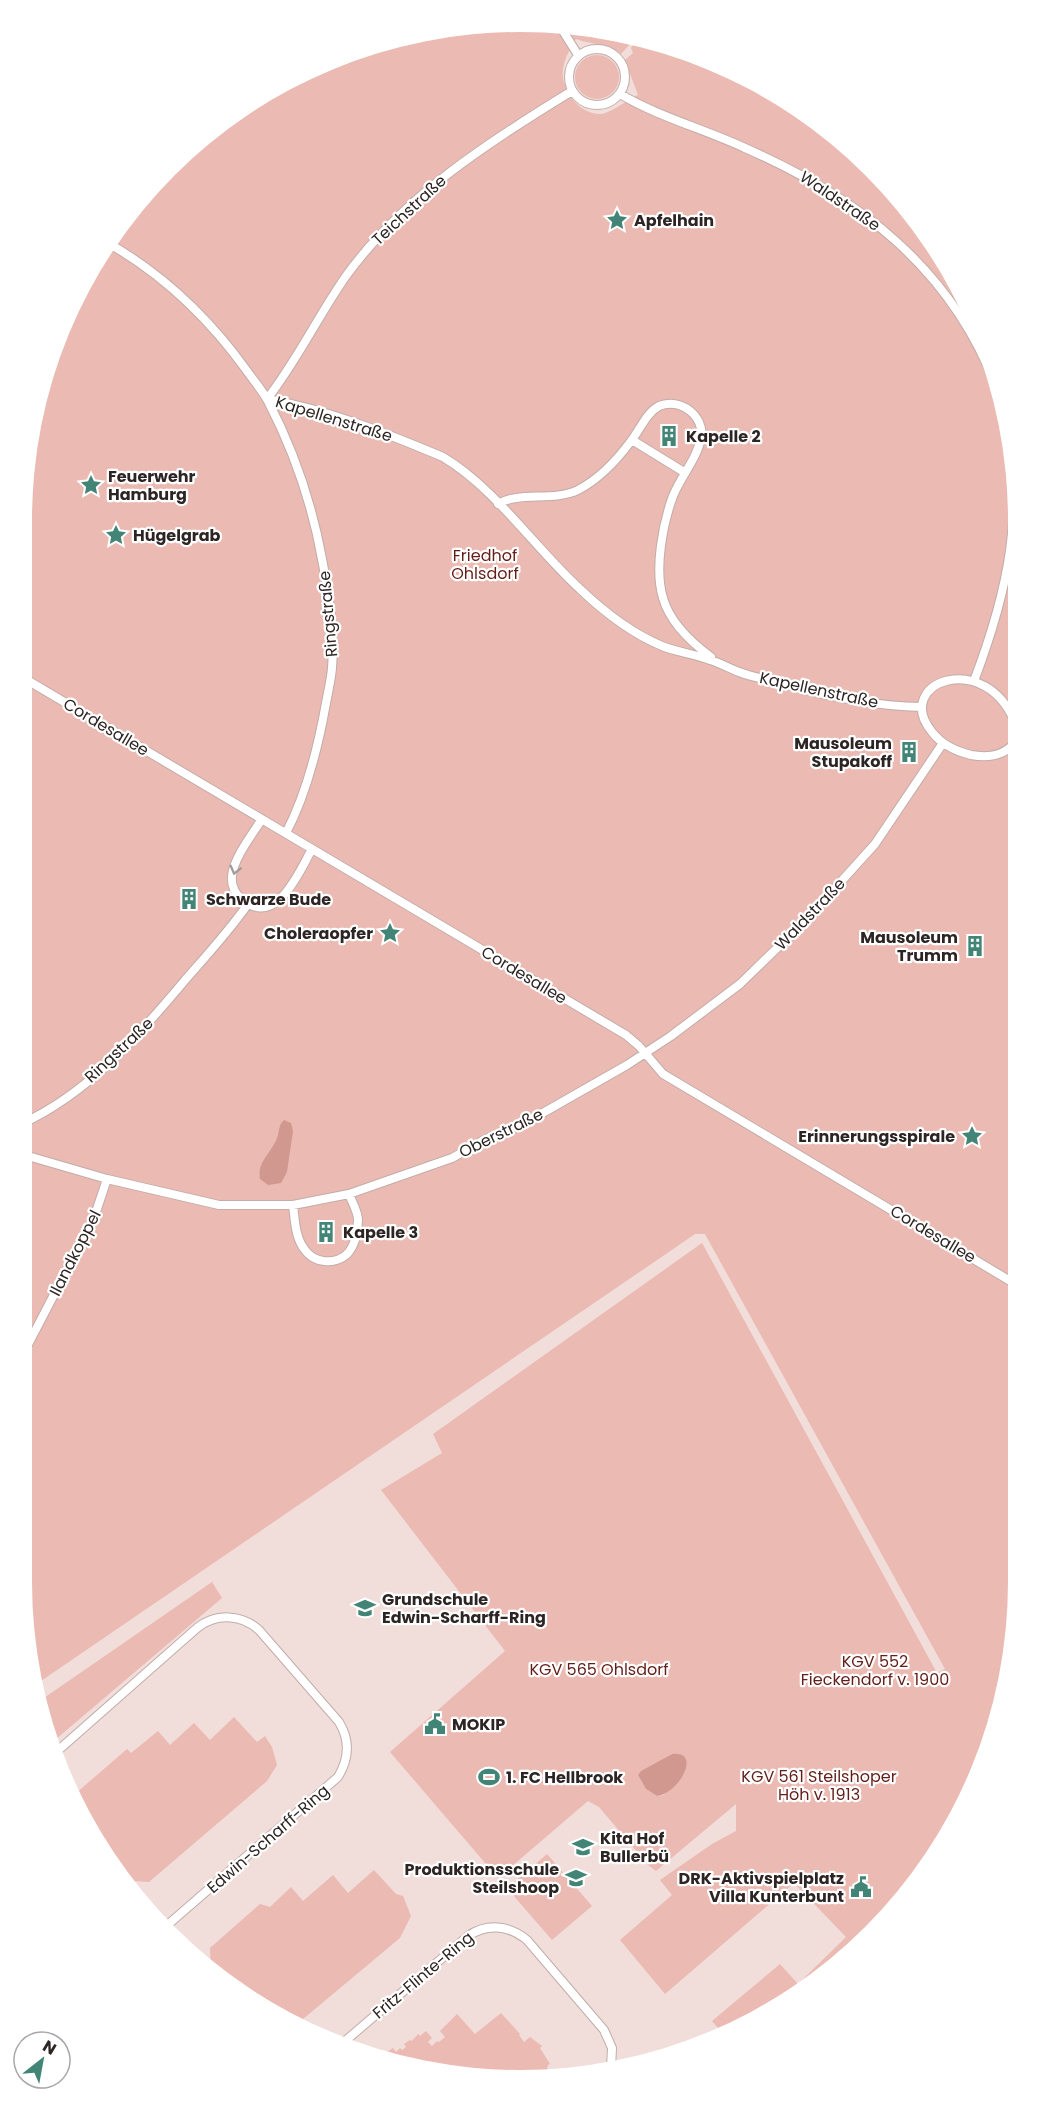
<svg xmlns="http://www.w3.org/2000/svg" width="1040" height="2102" font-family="Poppins,sans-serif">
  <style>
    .green { fill: #ebbab2; fill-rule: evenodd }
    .water { fill: #d19890 }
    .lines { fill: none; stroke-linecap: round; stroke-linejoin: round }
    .minor-casing { stroke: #c1adaa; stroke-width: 10 }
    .minor { stroke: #fff; stroke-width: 8 }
    .oneway { stroke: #a09d9c }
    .labels { text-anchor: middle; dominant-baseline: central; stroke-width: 4.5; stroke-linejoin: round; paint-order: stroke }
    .street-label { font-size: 16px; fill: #2c2523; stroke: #fff }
    .poi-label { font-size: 16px; font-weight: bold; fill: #2c2523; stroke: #fff; text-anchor: start }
    .park-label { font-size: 16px; fill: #621e18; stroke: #fff }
  </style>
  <rect width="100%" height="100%" fill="#f1ddd9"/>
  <path class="green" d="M552 22 627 34 624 41 630 44 621 54C607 43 592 45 576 39 570 49 565 57 563 69 560 89 579 115 601 114 611 113 627 100 638 95L625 60 633 53 631 48 637 36 649 44 655 40 740 72 849 145 916 217 981 329 1015 455 1018 1614 1002 1711 968 1802 873 1935 740 2030 724 2035 712 2021 780 1964 798 1984 846 1937 794 1883 665 1994 620 1940 672 1895 660 1880 712 1844 736 1831V1804L656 1871 649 1866 599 1807 588 1801 498 1878 390 1752 505 1651 381 1490 442 1453 433 1434 702 1243 937 1673 945 1669 705 1234H695L660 1258 38 1683 21 1582 22 488 38 391 72 300 124 217 191 145 270 88 359 48 455 25ZM672 1754H679L685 1760 664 1795 657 1796 646 1789 638 1775 642 1771Z
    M575 77a22 22 0 1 1 44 0a22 22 0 1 1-44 0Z
    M212 1582 222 1598 49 1745 41 1700Z
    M234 1717 257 1742 265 1736 272 1747 277 1765 267 1781 149 1882 133 1881 107 1853 75 1794 127 1749 131 1753 158 1731 170 1745 194 1723 210 1740Z
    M547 1854 592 1906 552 1940 507 1888Z
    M374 1870 396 1894 403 1896 411 1916 400 1938 297 2024 270 2014 211 1972 210 1948 260 1904 270 1907 291 1887 303 1901 333 1875 348 1893Z
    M501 2013 520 2034 519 2035 524 2042 530 2037 542 2046 540 2048 550 2064 548 2065 547 2069 550 2070V2075L422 2071 382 2056 393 2048 396 2052 400 2048 402 2050 406 2047 404 2044 410 2040 412 2041 418 2034 420 2036 426 2031 432 2038 428 2042 432 2046 437 2041 439 2042 445 2037 440 2031 457 2014 475 2034Z"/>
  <path class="water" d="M284 1120 291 1123 293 1131 287 1172 281 1183 268 1185 260 1179C257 1161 271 1154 277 1138 280 1131 278 1125 284 1120Z
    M672 1754C702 1750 680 1793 657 1796L646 1789 638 1775 641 1771Z"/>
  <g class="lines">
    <defs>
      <path id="minor" d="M558 23 578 55
        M569 77a28 28 0 1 1 56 0a28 28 0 1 1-56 0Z
        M620 94C659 117 704 129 745 148 859 198 950 267 996 386
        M108 243C164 275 209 318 247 371 254 381 262 390 268 401 294 451 312 504 322 559 329 594 335 632 332 668 331 680 328 692 326 703 318 748 307 793 286 833
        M267 399C328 410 386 433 443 457 495 488 535 548 580 589 604 612 631 633 662 646 677 652 694 654 710 660 720 663 729 668 739 672 752 677 765 679 779 683 825 696 873 706 921 707
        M267 399C297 361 318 316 346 276 404 196 490 141 572 91
        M632 440 684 472
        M498 504C519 491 553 502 578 490 599 479 617 460 631 441 640 430 646 413 659 406 680 397 705 416 701 438 697 459 681 476 673 496 663 523 654 569 663 598 670 623 692 643 711 657
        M22 677 626 1035 639 1046 663 1074 1017 1285
        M974 681C1007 594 1027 509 1004 416
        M1016 725C987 647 891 682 932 732 942 745 955 751 971 755 988 758 1005 756 1016 741
        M262 819C253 833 233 859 232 876 231 885 235 894 243 900 277 927 299 872 312 849
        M21 1124C88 1094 140 1034 186 979 208 954 229 931 248 904
        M21 1154 107 1179 219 1205H293L349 1194 452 1158 484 1140 541 1114 627 1065 671 1036 740 984 809 917 875 844 943 743
        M293 1205C295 1220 295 1238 305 1250 314 1263 334 1265 346 1255 355 1247 358 1231 358 1220 358 1212 352 1202 349 1194
        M21 1358 94 1218 107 1179
        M54 1754 197 1628C216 1613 241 1614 259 1630L339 1722C350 1740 349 1759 338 1777L164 1928
        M344 2042 468 1936C487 1923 509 1925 527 1940L604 2030 612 2048 611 2069"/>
    </defs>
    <use href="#minor" class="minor-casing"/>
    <use href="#minor" class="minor"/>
  </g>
  <defs><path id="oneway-chevron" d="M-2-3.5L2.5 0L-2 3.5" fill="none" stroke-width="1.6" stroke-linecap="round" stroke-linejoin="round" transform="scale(1.5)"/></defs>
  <use class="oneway" href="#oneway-chevron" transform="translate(235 870) rotate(104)"/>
  <defs>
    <symbol id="sight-bare" viewBox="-9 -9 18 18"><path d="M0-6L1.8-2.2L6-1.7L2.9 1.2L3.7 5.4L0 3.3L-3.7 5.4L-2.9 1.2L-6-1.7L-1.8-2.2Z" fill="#428577" stroke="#fff" stroke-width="2.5" paint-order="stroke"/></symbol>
    <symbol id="building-bare" viewBox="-9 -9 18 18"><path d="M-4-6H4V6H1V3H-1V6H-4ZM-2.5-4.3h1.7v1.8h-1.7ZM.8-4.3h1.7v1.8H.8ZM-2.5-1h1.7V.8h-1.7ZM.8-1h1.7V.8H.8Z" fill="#428577" stroke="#fff" stroke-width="2.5" paint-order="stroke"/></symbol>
    <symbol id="school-bare" viewBox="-9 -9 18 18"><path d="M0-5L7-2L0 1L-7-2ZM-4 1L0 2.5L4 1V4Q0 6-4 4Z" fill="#428577" stroke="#fff" stroke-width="2.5" paint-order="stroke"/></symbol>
    <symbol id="civic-bare" viewBox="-9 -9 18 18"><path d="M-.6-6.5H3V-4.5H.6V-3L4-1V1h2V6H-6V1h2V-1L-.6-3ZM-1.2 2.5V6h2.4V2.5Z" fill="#428577" stroke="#fff" stroke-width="2.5" paint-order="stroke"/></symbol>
    <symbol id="stadium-bare" viewBox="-9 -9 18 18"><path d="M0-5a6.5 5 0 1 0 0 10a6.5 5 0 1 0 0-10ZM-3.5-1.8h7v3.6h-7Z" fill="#428577" stroke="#fff" stroke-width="2.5" paint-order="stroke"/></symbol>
  </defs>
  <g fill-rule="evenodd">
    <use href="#sight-bare" x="602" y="205" width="30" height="30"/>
    <use href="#building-bare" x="654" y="421" width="30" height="30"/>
    <use href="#sight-bare" x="76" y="470" width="30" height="30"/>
    <use href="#sight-bare" x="101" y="520" width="30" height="30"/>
    <use href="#building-bare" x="894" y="737" width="30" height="30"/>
    <use href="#building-bare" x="174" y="884" width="30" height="30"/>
    <use href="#sight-bare" x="375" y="918" width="30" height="30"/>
    <use href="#building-bare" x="960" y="931" width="30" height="30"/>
    <use href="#sight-bare" x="957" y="1121" width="30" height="30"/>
    <use href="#building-bare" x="311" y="1217" width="30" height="30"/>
    <use href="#school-bare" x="350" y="1593" width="30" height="30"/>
    <use href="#civic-bare" x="420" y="1709" width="30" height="30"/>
    <use href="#stadium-bare" x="474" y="1762" width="30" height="30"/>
    <use href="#school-bare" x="568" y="1832" width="30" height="30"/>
    <use href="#school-bare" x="561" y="1863" width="30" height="30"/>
    <use href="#civic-bare" x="846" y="1872" width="30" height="30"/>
  </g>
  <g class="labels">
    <g class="street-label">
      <text transform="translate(840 201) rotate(34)">Waldstraße</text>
      <text transform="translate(409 210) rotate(-43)">Teichstraße</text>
      <text transform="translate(334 419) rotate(17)">Kapellenstraße</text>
      <text transform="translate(328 614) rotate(-95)">Ringstraße</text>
      <text transform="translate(819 690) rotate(12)">Kapellenstraße</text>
      <text transform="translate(106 727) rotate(31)">Cordesallee</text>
      <text transform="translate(810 914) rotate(-46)">Waldstraße</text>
      <text transform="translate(524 975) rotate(31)">Cordesallee</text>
      <text transform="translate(119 1050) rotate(-43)">Ringstraße</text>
      <text transform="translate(501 1133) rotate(-26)">Oberstraße</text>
      <text transform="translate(933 1234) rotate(31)">Cordesallee</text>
      <text transform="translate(75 1253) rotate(-63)">Ilandkoppel</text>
      <text transform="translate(268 1839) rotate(-41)">Edwin-Scharff-Ring</text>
      <text transform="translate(423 1975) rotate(-40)">Fritz-Flinte-Ring</text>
    </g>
    <g class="poi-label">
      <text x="634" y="220">Apfelhain</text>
      <text x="686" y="436">Kapelle 2</text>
      <text x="108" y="476">Feuerwehr<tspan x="108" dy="18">Hamburg</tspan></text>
      <text x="133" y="535">Hügelgrab</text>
      <text x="892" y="743" text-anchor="end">Mausoleum<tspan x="892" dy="18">Stupakoff</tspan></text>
      <text x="206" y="899">Schwarze Bude</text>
      <text x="373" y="933" text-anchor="end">Choleraopfer</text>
      <text x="958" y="937" text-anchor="end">Mausoleum<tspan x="958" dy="18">Trumm</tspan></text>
      <text x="955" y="1136" text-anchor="end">Erinnerungsspirale</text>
      <text x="343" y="1232">Kapelle 3</text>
      <text x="382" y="1599">Grundschule<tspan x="382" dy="18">Edwin-Scharff-Ring</tspan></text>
      <text x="452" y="1724">MOKIP</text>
      <text x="506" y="1777">1. FC Hellbrook</text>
      <text x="600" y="1838">Kita Hof<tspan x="600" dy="18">Bullerbü</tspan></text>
      <text x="559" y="1869" text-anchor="end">Produktionsschule<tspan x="559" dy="18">Steilshoop</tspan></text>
      <text x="844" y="1878" text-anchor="end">DRK-Aktivspielplatz<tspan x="844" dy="18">Villa Kunterbunt</tspan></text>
    </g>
    <g class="park-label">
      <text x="485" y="555">Friedhof<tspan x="485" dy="18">Ohlsdorf</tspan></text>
      <text x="875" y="1661">KGV 552<tspan x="875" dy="18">Fieckendorf v. 1900</tspan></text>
      <text x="599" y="1669">KGV 565 Ohlsdorf</text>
      <text x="819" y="1776">KGV 561 Steilshoper<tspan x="819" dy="18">Höh v. 1913</tspan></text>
    </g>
  </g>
  <path d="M0 0H1040V2102H0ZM520 32H520A488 488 0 0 1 1008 520V1582A488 488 0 0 1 520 2070H520A488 488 0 0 1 32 1582V520A488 488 0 0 1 520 32Z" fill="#fff" fill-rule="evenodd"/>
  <g transform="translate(42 2060) rotate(31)"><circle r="28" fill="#ffffff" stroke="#aba8a7" stroke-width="1.5"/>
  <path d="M0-4.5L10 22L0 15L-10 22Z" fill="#428577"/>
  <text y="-9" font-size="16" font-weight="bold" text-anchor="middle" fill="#2c2523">N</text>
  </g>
</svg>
